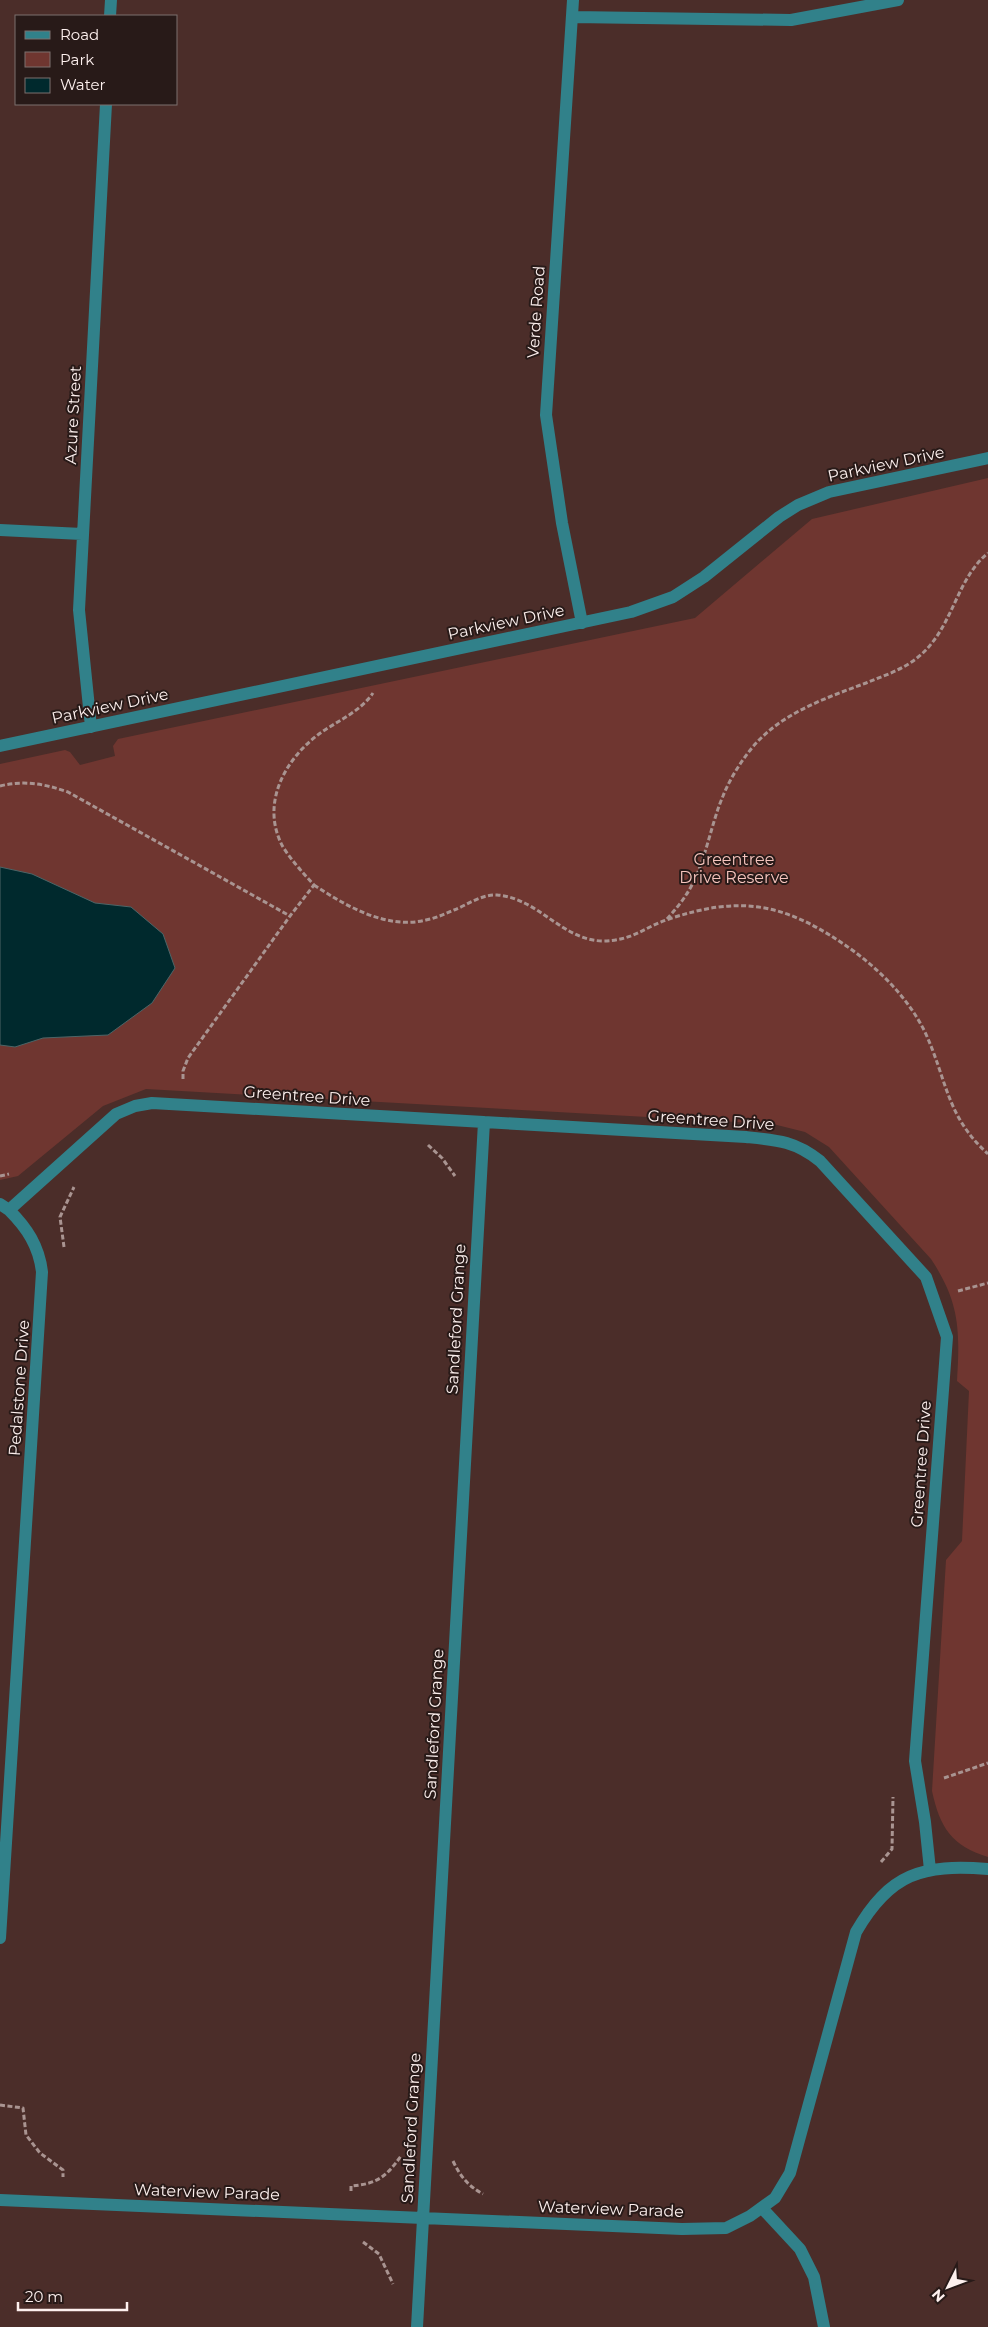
<svg xmlns="http://www.w3.org/2000/svg" width="988" height="2327" font-family="Montserrat,sans-serif">
  <style>
    .green { fill: #6f3630 }
    .water { fill: #00292d; stroke: #4c6567 }
    .lines { fill: none; stroke-linecap: round; stroke-linejoin: round }
    .path { stroke: #a99491; stroke-width: 3; stroke-dasharray: 5 2.5; stroke-linecap: butt }
    .lane { stroke: #31818a; stroke-width: 12 }
    .street { stroke: #31818a; stroke-width: 12 }
    .labels { text-anchor: middle; dominant-baseline: central; stroke-width: 4; stroke-linejoin: round; paint-order: stroke }
    .street-label { font-size: 16px; fill: #fdf0ee; stroke: #281a18 }
    .park-label { font-size: 16px; fill: #f5c4bd; stroke: #281a18 }
  </style>
  <rect width="100%" height="100%" fill="#4b2d29"/>
  <path class="green" d="M988 478V1857C952 1846 940 1828 932 1791L946 1560 962 1541 969 1391 957 1381C960 1330 960 1303 931 1259L829 1147 805 1132 773 1124 146 1089 103 1106 18 1176 0 1180V764L65 750 70 752 80 765 115 756 113 746 118 739 695 618 812 519Z"/>
  <path class="water" d="M0 867 32 874 95 903 131 907 163 934 175 968 152 1003 108 1035 43 1038 15 1047 0 1045Z"/>
  <g class="lines">
    <path class="path" d="M0 786C24 780 45 784 68 792L290 916
      M314 885C346 906 387 930 426 920 436 918 445 914 454 910 467 905 482 894 497 895 538 898 562 940 602 941 633 941 644 927 669 919 738 896 781 902 842 943 875 965 906 995 924 1030 947 1078 945 1115 988 1154
      M667 919C674 911 681 903 686 895 705 867 710 826 723 796 729 781 738 766 748 753 776 715 823 699 866 683 883 676 902 670 917 658 953 630 955 580 988 553
      M183 1079V1071L188 1058 290 916 314 885C303 873 292 861 283 847 260 805 284 760 319 734 337 721 360 712 373 693
      M428 1145 442 1158 455 1176
      M0 1176 9 1174
      M64 1247 60 1217 74 1187
      M958 1291 988 1283
      M944 1778 988 1763
      M881 1862 892 1849 893 1797
      M0 2105 23 2108 26 2135 40 2153 63 2170V2177
      M453 2161C460 2176 468 2186 483 2194
      M351 2191V2186C377 2184 386 2177 401 2156
      M363 2242 379 2254 393 2284"/>
    <path class="lane" d="M762 2208 800 2249 814 2277 824 2327"/>
    <path class="street" d="M573 0 546 415 562 523 582 623
      M110 16 111 0
      M573 17 791 20 898 0
      M0 530 82 534
      M91 727 79 610 106 104
      M0 746 631 612 673 597 704 577 779 517 798 505 829 492 988 458
      M0 1204 9 1210 116 1114 135 1106 152 1103 746 1137C777 1140 795 1141 820 1161L926 1277 947 1337 915 1761 925 1822 930 1870
      M0 1938 42 1272C39 1246 27 1228 9 1210
      M0 2200 682 2229 726 2228 750 2216 775 2198 790 2173 856 1932C890 1873 922 1864 988 1869
      M417 2327 484 1122"/>
  </g>
  <g class="labels">
    <g class="street-label">
      <text transform="translate(536 312) rotate(-86)">Verde Road</text>
      <text transform="translate(73 415) rotate(-87)">Azure Street</text>
      <text transform="translate(886 464) rotate(-12)">Parkview Drive</text>
      <text transform="translate(506 622) rotate(-12)">Parkview Drive</text>
      <text transform="translate(110 706) rotate(-12)">Parkview Drive</text>
      <text transform="translate(307 1096) rotate(4)">Greentree Drive</text>
      <text transform="translate(711 1120) rotate(4)">Greentree Drive</text>
      <text transform="translate(456 1319) rotate(-87)">Sandleford Grange</text>
      <text transform="translate(19 1388) rotate(-86)">Pedalstone Drive</text>
      <text transform="translate(921 1464) rotate(-86)">Greentree Drive</text>
      <text transform="translate(434 1724) rotate(-87)">Sandleford Grange</text>
      <text transform="translate(411 2128) rotate(-87)">Sandleford Grange</text>
      <text transform="translate(207 2192) rotate(2)">Waterview Parade</text>
      <text transform="translate(611 2209) rotate(2)">Waterview Parade</text>
    </g>
    <g class="park-label">
      <text x="734" y="859">Greentree<tspan x="734" dy="18">Drive Reserve</tspan></text>
    </g>
  </g>
  <rect x="15" y="15" width="162" height="90" fill="#281a18" stroke="#7d706e"/>
  <rect x="25" y="31" width="25" height="8" fill="#31818a" stroke="#7d706e"/>
  <text x="60" y="40" font-size="15" fill="#fdf0ee">Road</text>
  <rect x="25" y="52" width="25" height="15" fill="#6f3630" stroke="#7d706e"/>
  <text x="60" y="65" font-size="15" fill="#fdf0ee">Park</text>
  <rect x="25" y="78" width="25" height="15" fill="#00292d" stroke="#7d706e"/>
  <text x="60" y="90" font-size="15" fill="#fdf0ee">Water</text>
  <g transform="translate(948 2287) rotate(228)" stroke="#281a18" stroke-width="4" paint-order="stroke">
  <path d="M0-4L9 19L0 12L-9 19Z" fill="#fdf0ee"/>
  <text y="-8" font-size="14" font-weight="bold" text-anchor="middle" fill="#fdf0ee">N</text>
  </g>
  <path d="M18 2302v8h109v-8" fill="none" stroke="#fdf0ee" stroke-width="2.5"/>
  <text x="25" y="2302" font-size="15" fill="#fdf0ee" stroke="#281a18" stroke-width="4" paint-order="stroke">20 m</text>
</svg>
